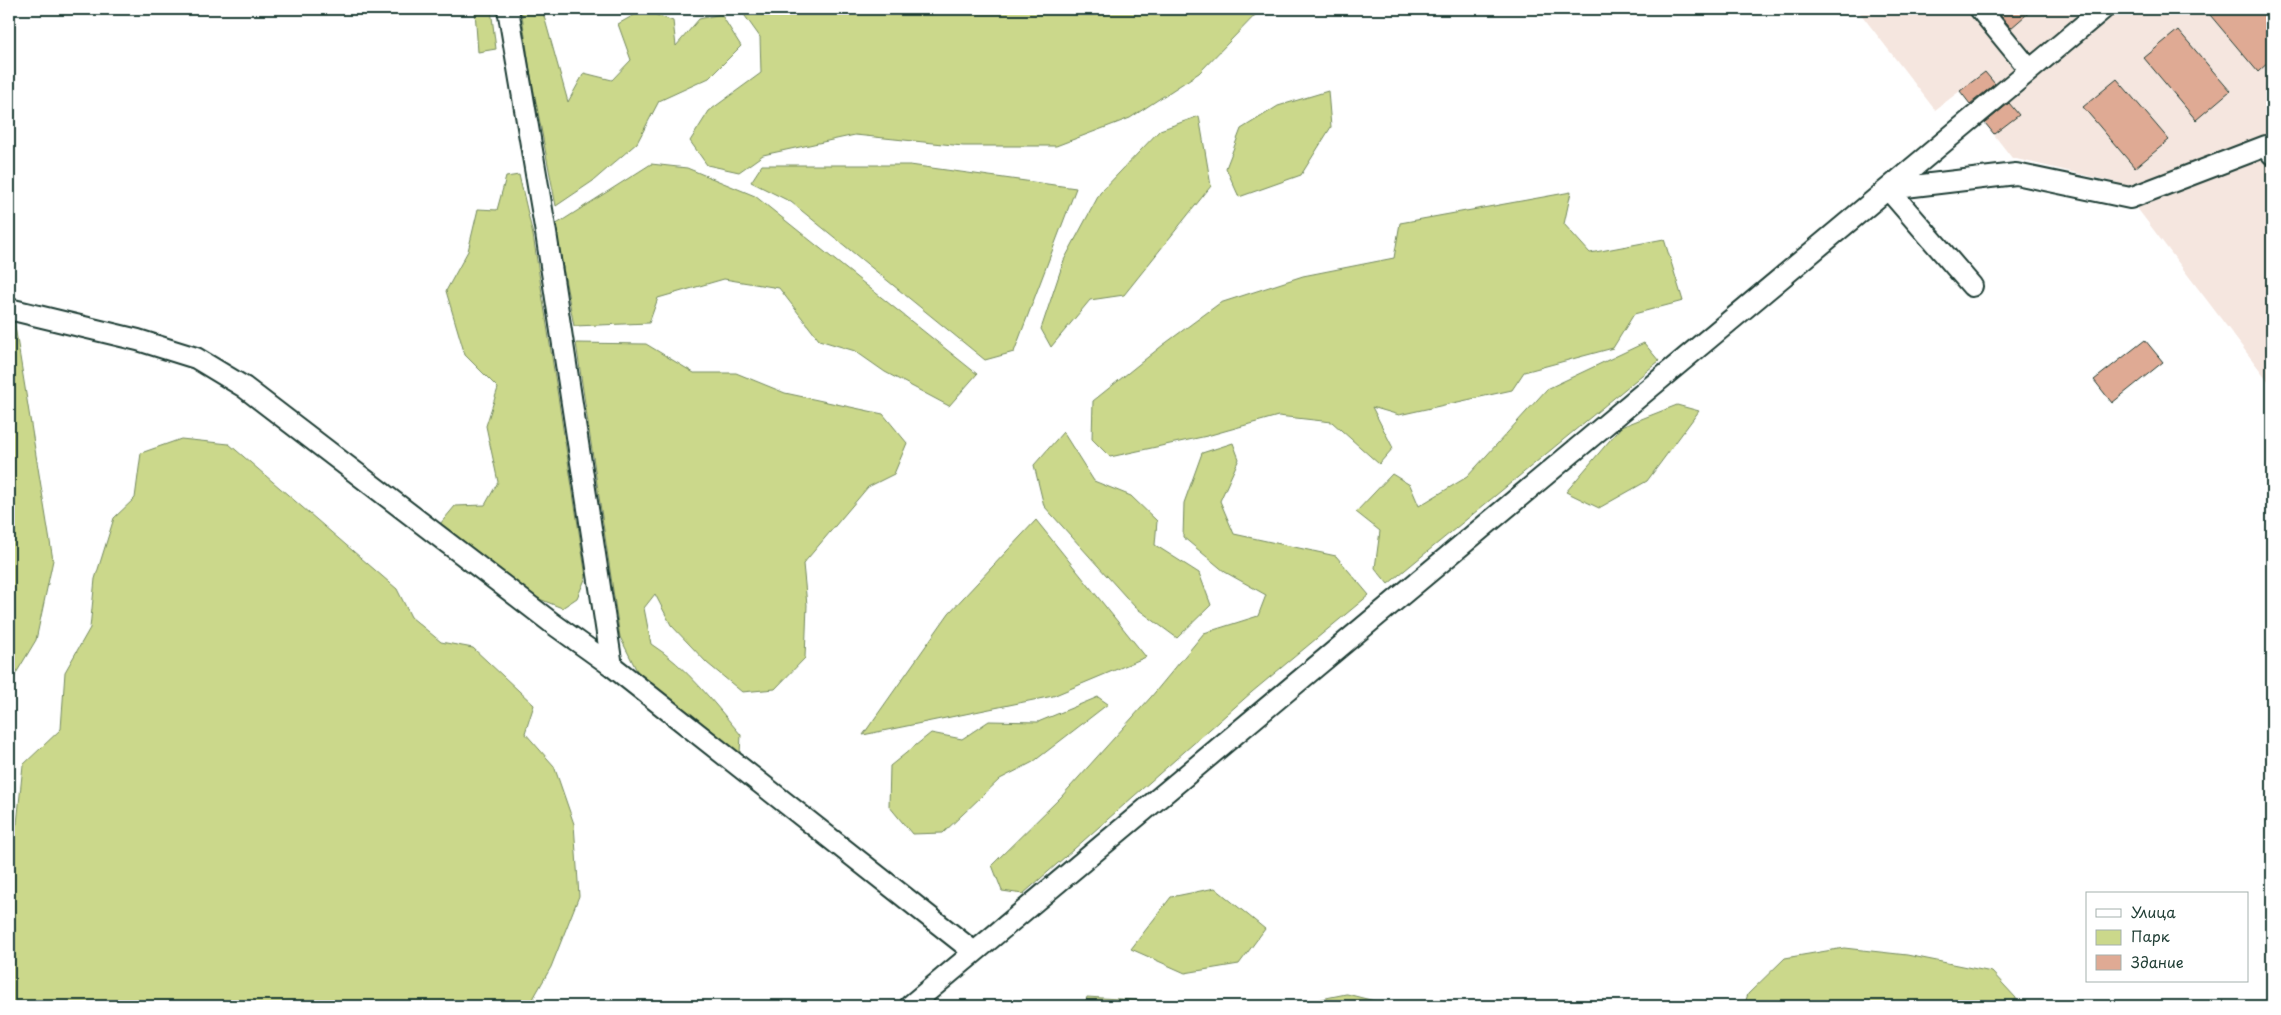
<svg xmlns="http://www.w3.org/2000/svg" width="2281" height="1015" font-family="'Playpen Sans',sans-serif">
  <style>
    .built { fill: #f5e6df }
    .green { fill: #cbd88b; stroke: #758a60 }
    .building { fill: #dfaa94; stroke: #1f3d34 }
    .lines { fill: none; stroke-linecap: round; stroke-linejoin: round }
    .minor-casing { stroke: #1f3d34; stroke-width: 24 }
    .minor { stroke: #fff; stroke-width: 20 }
  </style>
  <rect width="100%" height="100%" fill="#fff"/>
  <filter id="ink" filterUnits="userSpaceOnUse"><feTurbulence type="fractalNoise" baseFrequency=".02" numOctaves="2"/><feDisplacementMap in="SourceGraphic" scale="10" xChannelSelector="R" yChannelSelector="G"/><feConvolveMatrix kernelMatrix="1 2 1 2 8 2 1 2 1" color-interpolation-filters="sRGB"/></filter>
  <g filter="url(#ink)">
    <path class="built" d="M1857 9H2272V386L2118 183 2012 158 1960 91 1935 110Z"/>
    <path class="green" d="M470 9H491L496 49 478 52 475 11Z
      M521 9H542L568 102 584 73 612 80 631 60 618 24 643 10 673 21 676 46 699 19 721 14 741 46 709 78 659 101 637 143 593 181 556 206 530 71Z
      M740 9H1261L1199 73 1130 118 1056 146H963L855 135 763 155 739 172 707 165 690 141 709 111 761 73 760 37Z
      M1328 91 1331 127 1301 175 1239 197 1226 168 1241 129 1278 106Z
      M1199 116 1211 186 1124 295 1090 300 1051 347 1041 329 1064 260 1100 193 1160 130Z
      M651 164 687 168 755 196 977 374 949 406 885 372 855 351 819 340 779 288 724 279 658 298 649 323 574 326 555 225Z
      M762 165H910L1076 188 1014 352 985 360 791 202 751 182Z
      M519 175 533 235 586 577 577 598 562 608 537 598 440 524 455 506 485 505 498 482 486 426 498 388 465 355 446 291 468 251 478 209 497 210 506 177Z
      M1571 192 1564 224 1590 253 1664 239 1683 301 1634 314 1613 348 1524 372 1512 390 1399 415 1372 407 1393 448 1379 464 1332 422 1278 416 1207 436 1110 457 1092 439 1093 401 1163 345 1220 303 1303 276 1394 258 1400 223Z
      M9 319 14 320 53 560 36 640 9 685Z
      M576 343 646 344 694 373H736L785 393 883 414 907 443 894 474 868 487 803 564 807 605 805 658 775 689 742 692 707 663 671 625 655 594 644 608 651 644C687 667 713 702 741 735L740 753 641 679 620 637Z
      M1644 343 1659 361 1388 584 1375 568 1380 531 1356 512 1392 474 1410 485 1419 506 1467 477 1547 389Z
      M1677 405 1699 411 1647 481 1599 508 1566 492 1621 427Z
      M1063 432 1094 481 1131 496 1157 521 1155 545 1199 573 1211 605 1177 638 1135 607 1044 506 1034 465Z
      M181 439 229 444 397 589 411 617 441 642 473 648 534 705 525 733 554 766 574 824 579 896 551 967 529 1006H9V831L17 824 23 765 61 729 65 672 90 628 95 579 114 518 135 498 141 453Z
      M1233 443 1239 459 1220 501 1234 534 1336 556 1369 595 1252 692 1023 894 1002 891 992 865 1061 797 1151 697 1204 633 1258 616 1266 595 1225 572 1183 537 1184 503 1202 453Z
      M1036 520 1146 657 1053 696 863 735 949 613Z
      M1098 697 1108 704 1033 762 1000 779 943 833 912 834 889 806 890 766 931 733 962 739 989 721 1038 722Z
      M1215 888 1265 929 1239 964 1185 973 1131 949 1171 897Z
      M1844 948 1907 955 1992 972 2016 998V1006H1744L1748 994 1785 958Z
      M1347 994 1394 1006H1286L1346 994Z
      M1087 997 1227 1006H1084Z"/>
    <path class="building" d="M1995 9H2033L2011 28Z
      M2205 9H2263L2272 20V59L2258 72Z
      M2178 30 2230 91 2196 120 2144 58Z
      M1985 72 1995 84 1970 104 1960 91Z
      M2117 79 2169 140 2135 168 2083 107Z
      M2009 103 2019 115 1994 134 1985 123Z
      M2145 340 2163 362 2112 403 2094 380Z"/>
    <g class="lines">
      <defs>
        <path id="minor" d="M508 9 546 233 612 666
          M1980 9 2030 70
          M1888 189 2016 174 2130 198 2266 146 2272 154
          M1888 189 1972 286
          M9 309 138 340 196 358 244 387 552 623 612 666 974 952
          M910 1006 2103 9"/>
      </defs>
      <use href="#minor" class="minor-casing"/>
      <use href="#minor" class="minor"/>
    </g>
  </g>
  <rect width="2281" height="1015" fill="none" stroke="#fff" stroke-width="30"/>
  <rect x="15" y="15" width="2251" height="985" fill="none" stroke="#1f3d34" stroke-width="2" filter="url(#ink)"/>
  <rect x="2086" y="892" width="162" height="90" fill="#ffffff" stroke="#a5b1ae"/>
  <rect x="2096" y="909" width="25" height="8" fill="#ffffff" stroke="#a5b1ae"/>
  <text x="2131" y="918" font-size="15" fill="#1f3d34">Улица</text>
  <rect x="2096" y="930" width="25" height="15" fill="#cbd88b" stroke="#a5b1ae"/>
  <text x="2131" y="942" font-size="15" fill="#1f3d34">Парк</text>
  <rect x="2096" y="955" width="25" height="15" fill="#dfaa94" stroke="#a5b1ae"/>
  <text x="2131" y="968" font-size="15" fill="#1f3d34">Здание</text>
</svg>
